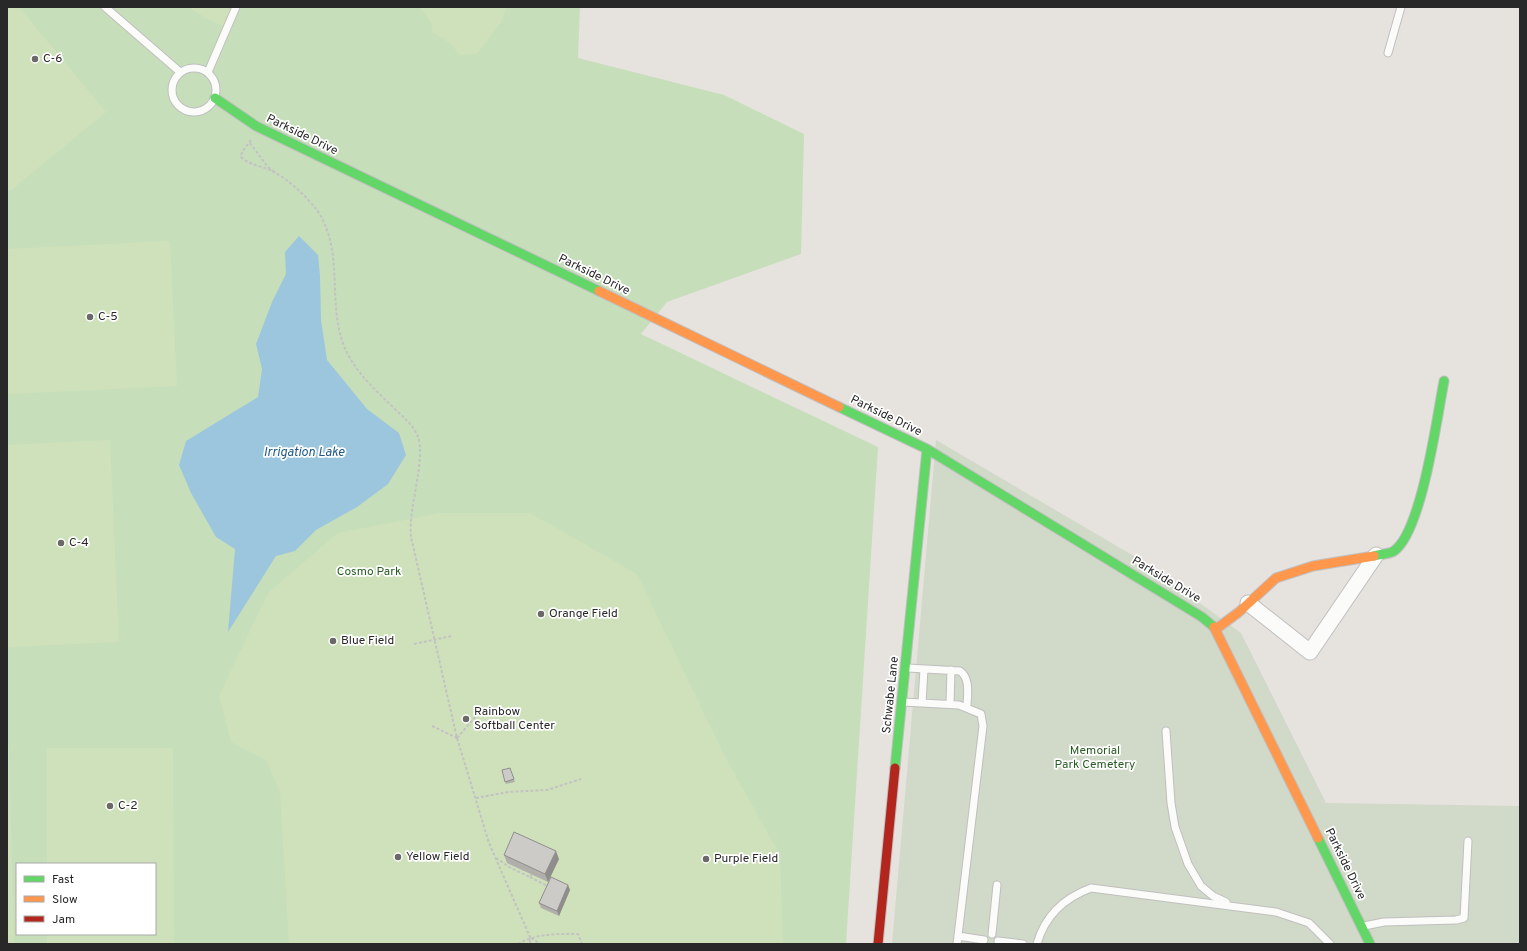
<svg xmlns="http://www.w3.org/2000/svg" width="1527" height="951" font-family="Overpass,sans-serif">
  <style>
    .green { fill: #c7debb; fill-rule: evenodd }
    .cemetery { fill: #d1d9c8 }
    .pitch { fill: #cfe1ba }
    .water { fill: #9bc6de }
    .lines { fill: none; stroke-linecap: round; stroke-linejoin: round }
    .lane-casing { stroke: #c0bfbf; stroke-width: 9 }
    .street-casing { stroke: #c0bfbf; stroke-width: 17 }
    .fast-casing { stroke: #c0bfbf; stroke-width: 11 }
    .slow-casing { stroke: #c0bfbf; stroke-width: 11 }
    .jam-casing { stroke: #c0bfbf; stroke-width: 11 }
    .path { stroke: #c3c2c2; stroke-width: 2; stroke-dasharray: 3 2; stroke-linecap: butt }
    .lane { stroke: #fbfbfa; stroke-width: 7 }
    .street { stroke: #fbfbfa; stroke-width: 15 }
    .fast { stroke: #63d668; stroke-width: 9 }
    .slow { stroke: #ff974d; stroke-width: 9 }
    .jam { stroke: #b3261e; stroke-width: 9 }
    .wall { fill: #b0afac }
    .shaded-wall { fill: #908e8c }
    .building { fill: #cdcbc8; stroke: #908e8c }
    .poi-dot { fill: #6a6968; stroke: #fff; stroke-width: 1.5 }
    .labels { text-anchor: middle; dominant-baseline: central; stroke-width: 3.5; stroke-linejoin: round; paint-order: stroke }
    .poi-label { font-size: 12px; fill: #282828; stroke: #fff; text-anchor: start }
    .street-label { font-size: 12px; fill: #282828; stroke: #fff }
    .park-label { font-size: 12px; fill: #285b22; stroke: #fff }
    .water-label { font-size: 13px; font-style: italic; fill: #1d5887; stroke: #fff }
  </style>
  <rect width="100%" height="100%" fill="#e6e3df"/>
  <path class="green" d="M7 7H580L578 58 724 95 804 134 801 254 667 302 641 334 878 447 846 944H7ZM17 864H155V934H17Z"/>
  <path class="cemetery" d="M936 440 1139 559 1241 633 1326 803 1520 806V944H892Z"/>
  <path class="pitch" d="M7 7H19L106 112 10 191 7 188Z
    M188 7H236L228 28 211 21Z
    M420 7H507L501 22 477 54 459 55 452 44 433 33 431 23Z
    M170 241 177 386 7 394V249Z
    M110 440 119 642 7 647V445Z
    M441 513H530L637 574 724 755 780 855 783 944H289L280 792 266 760 231 742 219 696 268 593 338 533Z
    M7 746H9L14 944H7Z
    M47 748H173L174 944H47V934H155V864H47Z"/>
  <path class="water" d="M299 236 318 255 320 276 321 320 327 360 367 409 399 433 406 455 388 484 357 507 316 530 295 551 276 556 228 632 235 549 216 537 191 493 179 465 186 441 258 397 262 369 256 344 272 302 286 274 285 252Z"/>
  <g class="lines">
    <defs>
      <path id="lane" d="M105 7 180 72
        M1388 53 1401 7
        M172 90a22 22 0 1 1 44 0a22 22 0 1 1-44 0Z
        M208 72 236 7
        M908 668 960 671C971 679 967 695 967 707
        M903 702 959 705 981 714 983 726 957 944
        M922 703 924 669
        M950 704 951 670
        M1166 731 1171 803 1175 827 1188 864 1201 886 1213 896 1226 902
        M1364 926 1384 922 1456 920 1464 918 1468 841
        M992 934 997 885
        M958 936 984 940
        M998 941 1023 944
        M1037 944C1045 915 1064 898 1091 888L1276 912 1309 923 1330 944"/>
      <path id="street" d="M1248 603 1310 652 1376 555"/>
      <path id="fast" d="M215 98 256 126 599 291
        M839 407 927 449 1202 617 1214 627
        M1374 556C1380 554 1390 554 1394 551 1422 531 1437 417 1444 381
        M895 768 927 449
        M1318 838 1370 944"/>
      <path id="slow" d="M599 291 839 407
        M1214 627 1318 838
        M1216 629 1239 612 1276 578 1313 566 1374 556"/>
      <path id="jam" d="M878 944 895 768"/>
    </defs>
    <use href="#lane" class="lane-casing"/>
    <use href="#street" class="street-casing"/>
    <use href="#fast" class="fast-casing"/>
    <use href="#slow" class="slow-casing"/>
    <use href="#jam" class="jam-casing"/>
    <path class="path" d="M251 140 242 152 241 157C251 166 263 166 274 172 289 180 307 197 317 210 343 248 329 296 341 337 351 374 387 399 412 426 414 430 417 433 418 437 426 460 408 508 411 537L457 738 489 843 530 937V944
      M250 143 267 166 273 171
      M414 644 452 636
      M432 726 457 738
      M457 738 477 715
      M476 798 508 792 547 790 581 779
      M496 858 511 868 530 877 532 874
      M530 877 549 887
      M531 938 541 944
      M518 944C538 933 556 934 578 934L582 944"/>
    <use href="#lane" class="lane"/>
    <use href="#street" class="street"/>
    <use href="#fast" class="fast"/>
    <use href="#slow" class="slow"/>
    <use href="#jam" class="jam"/>
  </g>
  <path class="wall" d="M510 768 515 782 506 784 502 770Z
    M504 855 559 859 548 882 507 863Z
    M568 885 570 890 559 916 541 908 539 903Z"/>
  <path class="shaded-wall" d="M556 851 559 859 548 882 545 874Z
    M568 885 570 890 559 916 557 911Z"/>
  <path class="building" d="M510 768 514 779 505 782 502 770Z
    M514 832 556 851 545 874 504 855Z
    M551 877 568 885 557 911 539 903Z"/>
  <g class="poi-dot">
    <circle cx="35" cy="59" r="4"/>
    <circle cx="90" cy="317" r="4"/>
    <circle cx="61" cy="543" r="4"/>
    <circle cx="541" cy="614" r="4"/>
    <circle cx="333" cy="641" r="4"/>
    <circle cx="466" cy="719" r="4"/>
    <circle cx="110" cy="806" r="4"/>
    <circle cx="398" cy="857" r="4"/>
    <circle cx="706" cy="859" r="4"/>
  </g>
  <g class="labels">
    <g class="poi-label">
      <text x="43" y="59">C-6</text>
      <text x="98" y="317">C-5</text>
      <text x="69" y="543">C-4</text>
      <text x="549" y="614">Orange Field</text>
      <text x="341" y="641">Blue Field</text>
      <text x="474" y="712">Rainbow<tspan x="474" dy="14">Softball Center</tspan></text>
      <text x="118" y="806">C-2</text>
      <text x="406" y="857">Yellow Field</text>
      <text x="714" y="859">Purple Field</text>
    </g>
    <g class="street-label">
      <text transform="translate(302 135) rotate(26)">Parkside Drive</text>
      <text transform="translate(594 275) rotate(26)">Parkside Drive</text>
      <text transform="translate(886 416) rotate(26)">Parkside Drive</text>
      <text transform="translate(1166 580) rotate(31)">Parkside Drive</text>
      <text transform="translate(891 695) rotate(-84)">Schwabe Lane</text>
      <text transform="translate(1345 864) rotate(64)">Parkside Drive</text>
    </g>
    <g class="park-label">
      <text x="369" y="572">Cosmo Park</text>
      <text x="1095" y="751">Memorial<tspan x="1095" dy="14">Park Cemetery</tspan></text>
    </g>
    <g class="water-label">
      <text x="304" y="453">Irrigation Lake</text>
    </g>
  </g>
  <rect width="1527" height="951" fill="none" stroke="#282828" stroke-width="16"/>
  <rect x="16" y="863" width="140" height="72" fill="#ffffff" stroke="#a9a9a9"/>
  <rect x="24" y="876" width="20" height="6" fill="#63d668" stroke="#a9a9a9"/>
  <text x="52" y="883" font-size="12" fill="#282828">Fast</text>
  <rect x="24" y="896" width="20" height="6" fill="#ff974d" stroke="#a9a9a9"/>
  <text x="52" y="903" font-size="12" fill="#282828">Slow</text>
  <rect x="24" y="916" width="20" height="6" fill="#b3261e" stroke="#a9a9a9"/>
  <text x="52" y="923" font-size="12" fill="#282828">Jam</text>
</svg>
